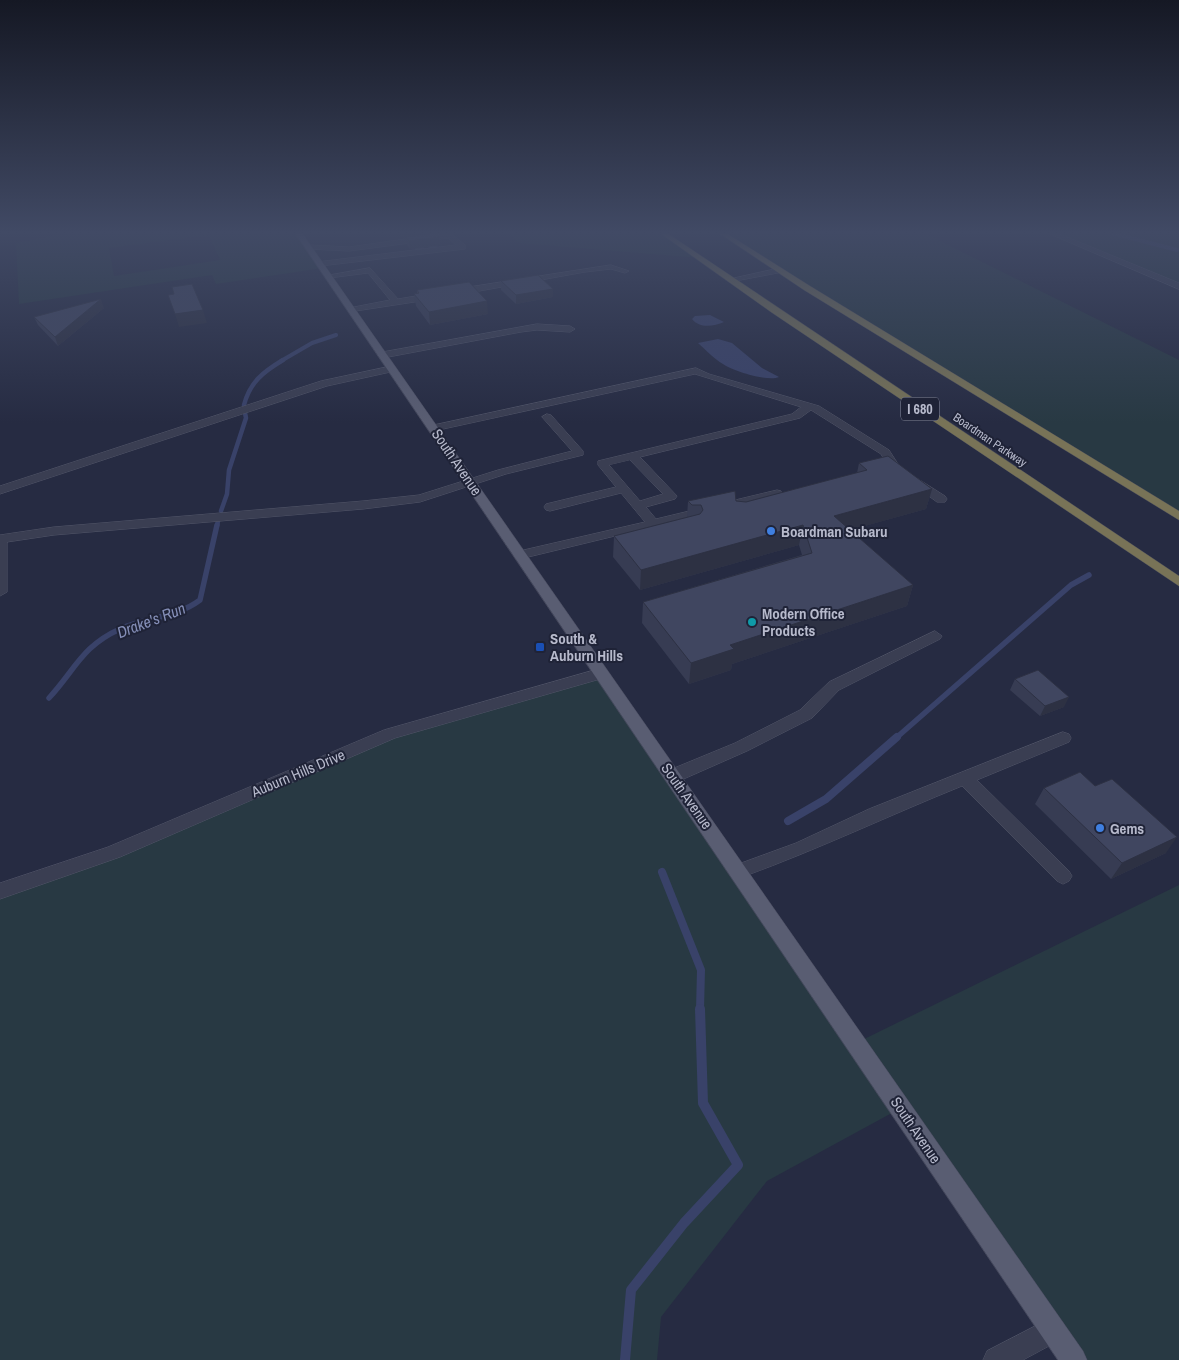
<svg xmlns="http://www.w3.org/2000/svg" width="1179" height="1360" font-family="'Archivo Narrow',sans-serif">
  <style>
    .green { fill: #283943; fill-rule: evenodd }
    .water { fill: #394269 }
    .lines { fill: none; stroke-linecap: round; stroke-linejoin: round }
    .stream-far4 { stroke: #394269; stroke-width: 4 }
    .stream-far3 { stroke: #394269; stroke-width: 4.5 }
    .stream-far2 { stroke: #394269; stroke-width: 5.5 }
    .stream-far1 { stroke: #394269; stroke-width: 8 }
    .stream { stroke: #394269; stroke-width: 10 }
    .minor-tunnel { stroke: #3c4057; stroke-width: 9; stroke-dasharray: 9 4.5; stroke-linecap: butt }
    .minor-casing { stroke: #525669; stroke-width: 1 }
    .major-casing { stroke: #44475b; stroke-width: 1 }
    .highway-casing { stroke: #424659; stroke-width: 1 }
    .minor { fill: #3a3e52; fill-rule: evenodd }
    .major { fill: #595d72; fill-rule: evenodd }
    .highway { fill: #787357; fill-rule: evenodd }
    .wall { fill: #373c53 }
    .shaded-wall { fill: #2d3143 }
    .building { fill: #404660; stroke: #2d3143 }
    .shop-dot { fill: #3f7fe0; stroke: #1f2337; stroke-width: 2 }
    .culture-dot { fill: #0f9aa8; stroke: #1f2337; stroke-width: 2 }
    .transit-dot { fill: #1a4fb4; stroke: #1f2337; stroke-width: 2 }
    .labels { text-anchor: middle; dominant-baseline: central; stroke-width: 4; stroke-linejoin: round; paint-order: stroke }
    .far-street-label { font-size: 12px; fill: #b7bacc; stroke: #1f2337 }
    .shield { fill: #1f2337; stroke: #898d9f; stroke-width: 1 }
    .shield-label { font-size: 14px; font-weight: bold; fill: #b7bacc }
    .street-label { font-size: 15px; fill: #b7bacc; stroke: #1f2337 }
    .poi-label { font-size: 15px; font-weight: bold; fill: #b7bacc; stroke: #1f2337; text-anchor: start }
    .water-label { font-size: 16px; font-style: italic; fill: #858fb8; stroke: #1f2337 }
  </style>
  <rect width="100%" height="100%" fill="#262b42"/>
  <path class="green" d="M67 233H299L323 268 216 284 212 275 19 304 16 243ZM209 235 220 260 114 276 109 248Z
    M507 233H663L700 258 519 243Z
    M722 233H924L1179 360V516L807 288Z
    M1052 233H1179V286Z
    M602 673 856 1043 1179 885V1360H1074L901 1108 767 1181 661 1317 657 1360H0V891L390 734Z"/>
  <path class="water" d="M710 315 724 322C714 326 700 329 692 319L695 316Z
    M718 339 732 343 762 368 779 377C768 382 733 371 723 364 714 359 706 350 698 343Z"/>
  <g class="lines">
    <path class="stream-far4" d="M1112 233 1177 250
      M281 361 312 343 336 335"/>
    <path class="stream-far3" d="M244 405C250 382 263 372 283 360
      M221 511 227 494 229 470 246 418 245 413
      M217 526 218 521"/>
    <path class="stream-far2" d="M49 698C75 670 82 646 120 629 147 617 176 618 200 600L217 525
      M896 738 1071 585 1089 575"/>
    <path class="stream-far1" d="M788 821 826 799 897 737
      M662 872 701 970 700 1010"/>
    <path class="stream" d="M625 1360 631 1290 684 1223 738 1165 703 1103 700 1009"/>
    <path class="minor-tunnel" d="M415 250 442 247"/>
    <defs>
      <path id="minor" d="M450 233 465 245V249L320 266H317V262L456 245 448 238 349 251 309 249 305 247 309 245 349 247Z
        M1048 233H1057L1179 283V289Z
        M611 265 629 271 625 273 611 269 585 272 457 295 453 292 457 289Z
        M370 268 398 299 434 293 438 296 434 299 349 312V308L390 300 368 273 329 278 325 276Z
        M780 268 784 270 783 272 730 282 726 280Z
        M537 324 570 326 575 329 570 332 537 330 521 332 383 358 378 355 383 352Z
        M392 366 397 369 395 371 327 386 0 494V486L321 381Z
        M696 368 709 374 819 406 889 450 898 464 886 471H878V467L886 463 881 454 811 410 800 418 640 457 677 496 675 499 646 507 656 519 777 490 781 491V497L666 524 665 528 652 527 520 559 515 558 514 555 515 552 645 522 621 493 550 511 546 510 544 507 546 504 616 487 598 465V461L792 414 801 407 695 374 434 431 429 428 434 425ZM630 460 663 494 640 501 609 465Z
        M547 414 551 415 583 451V455L506 474 420 502 363 509 54 535 7 542V592L0 596V535L54 527 363 501 419 495 498 470 572 451 542 417Z
        M915 477 945 496 947 499 945 502H937L911 483V479Z
        M935 631 942 636 940 639 839 690 812 718 747 751 679 781 673 782 667 781 665 776 667 771 735 743 800 710 829 682Z
        M602 668 609 673 607 677 395 738 120 857 0 899V883L108 847 384 730Z
        M1063 732 1069 734 1071 738 1069 742 977 780 1069 871 1072 876 1069 881 1063 884 1057 881 962 786C890 815 819 849 745 876L739 879 733 876 730 871 733 866 796 843 869 809Z
        M1053 1317 1062 1321 1066 1330 1062 1339 1023 1360H983L987 1351Z"/>
      <path id="major" d="M295 233H302L1083 1351 1087 1360H1058Z"/>
      <path id="highway" d="M660 233H667L1179 576V586L771 312Z
        M719 233H726L810 286 1179 511V520L804 290Z"/>
    </defs>
    <use href="#minor" class="minor-casing"/>
    <use href="#major" class="major-casing"/>
    <use href="#highway" class="highway-casing"/>
    <use href="#minor" class="minor"/>
    <use href="#major" class="major"/>
    <use href="#highway" class="highway"/>
  </g>
  <path class="wall" d="M398 233H430L431 234 402 238Z
    M406 237H439L440 245 410 249 407 245Z
    M501 281 553 297 516 304 501 290Z
    M417 290 488 314 430 325 416 306 414 294 417 293Z
    M104 308 58 346 38 325 34 317Z
    M859 463 932 489 926 509 850 530 913 585 907 606 732 664 731 670 689 684 642 623 643 602 802 555 799 545 640 590 613 557 614 536 687 517 688 501H736L746 502 857 473Z
    M1015 679 1064 707 1040 716 1010 690Z
    M1044 788 1166 853 1111 879 1035 804Z"/>
  <path class="shaded-wall" d="M357 233H373L357 235Z
    M401 233H430L431 234 402 238Z
    M439 237 440 245 410 249 409 241Z
    M553 289V297L516 304V295Z
    M101 299 104 308 58 346 55 337Z
    M487 301 488 314 430 325 429 312Z
    M203 310 207 323 179 327 175 314Z
    M932 489 926 509 829 536 834 516Z
    M803 525 799 545 640 590 641 570Z
    M913 585 907 606 732 664 731 670 689 684 691 663 730 645Z
    M1069 697 1064 707 1040 716 1045 706Z
    M1177 837 1166 853 1111 879 1122 863Z"/>
  <path class="building" d="M436 233 439 237 409 241 406 237Z
    M538 275 553 289 516 295 501 281Z
    M469 282 487 301 429 312 414 294 419 293 417 290Z
    M192 284 203 310 175 314 168 295 174 294 172 287Z
    M101 299 55 337 34 317Z
    M888 456 932 489 834 516 913 585 730 645 734 649 691 663 643 602 812 553 803 525 641 570 614 536 700 514 703 510 701 505H692L688 501 735 491 736 501 746 502 867 470 859 463Z
    M1038 670 1069 697 1045 706 1015 679Z
    M1080 772 1095 786 1112 779 1177 837 1122 863 1044 788Z"/>
  <linearGradient id="sky" x2="0" y2="1"><stop stop-color="#151824"/><stop offset="0.55" stop-color="#414a65"/><stop offset="1" stop-color="#414a65" stop-opacity="0"/></linearGradient>
  <rect width="1179" height="423" fill="url(#sky)"/>
  <g class="shop-dot">
    <circle cx="771" cy="531" r="5"/>
    <circle cx="1100" cy="828" r="5"/>
  </g>
  <circle class="culture-dot" cx="752" cy="622" r="5"/>
  <rect class="transit-dot" x="535" y="642" width="10" height="10" rx="2.5"/>
  <g class="labels">
    <g class="far-street-label">
      <text transform="translate(990 440) rotate(34)">Boardman Parkway</text>
    </g>
    <rect class="shield" x="901" y="397.5" width="38" height="23" rx="4"/>
    <g class="shield-label">
      <text x="920" y="409">I 680</text>
    </g>
    <g class="street-label">
      <text transform="translate(457 462) rotate(56)">South Avenue</text>
      <text transform="translate(298 773) rotate(-23)">Auburn Hills Drive</text>
      <text transform="translate(687 796) rotate(55)">South Avenue</text>
      <text transform="translate(916 1130) rotate(56)">South Avenue</text>
    </g>
    <g class="poi-label">
      <text x="781" y="531">Boardman Subaru</text>
      <text x="762" y="613">Modern Office<tspan x="762" dy="17">Products</tspan></text>
      <text x="550" y="638">South &amp;<tspan x="550" dy="17">Auburn Hills</tspan></text>
      <text x="1110" y="828">Gems</text>
    </g>
    <g class="water-label">
      <text transform="translate(151 620) rotate(-21)">Drake's Run</text>
    </g>
  </g>
</svg>
